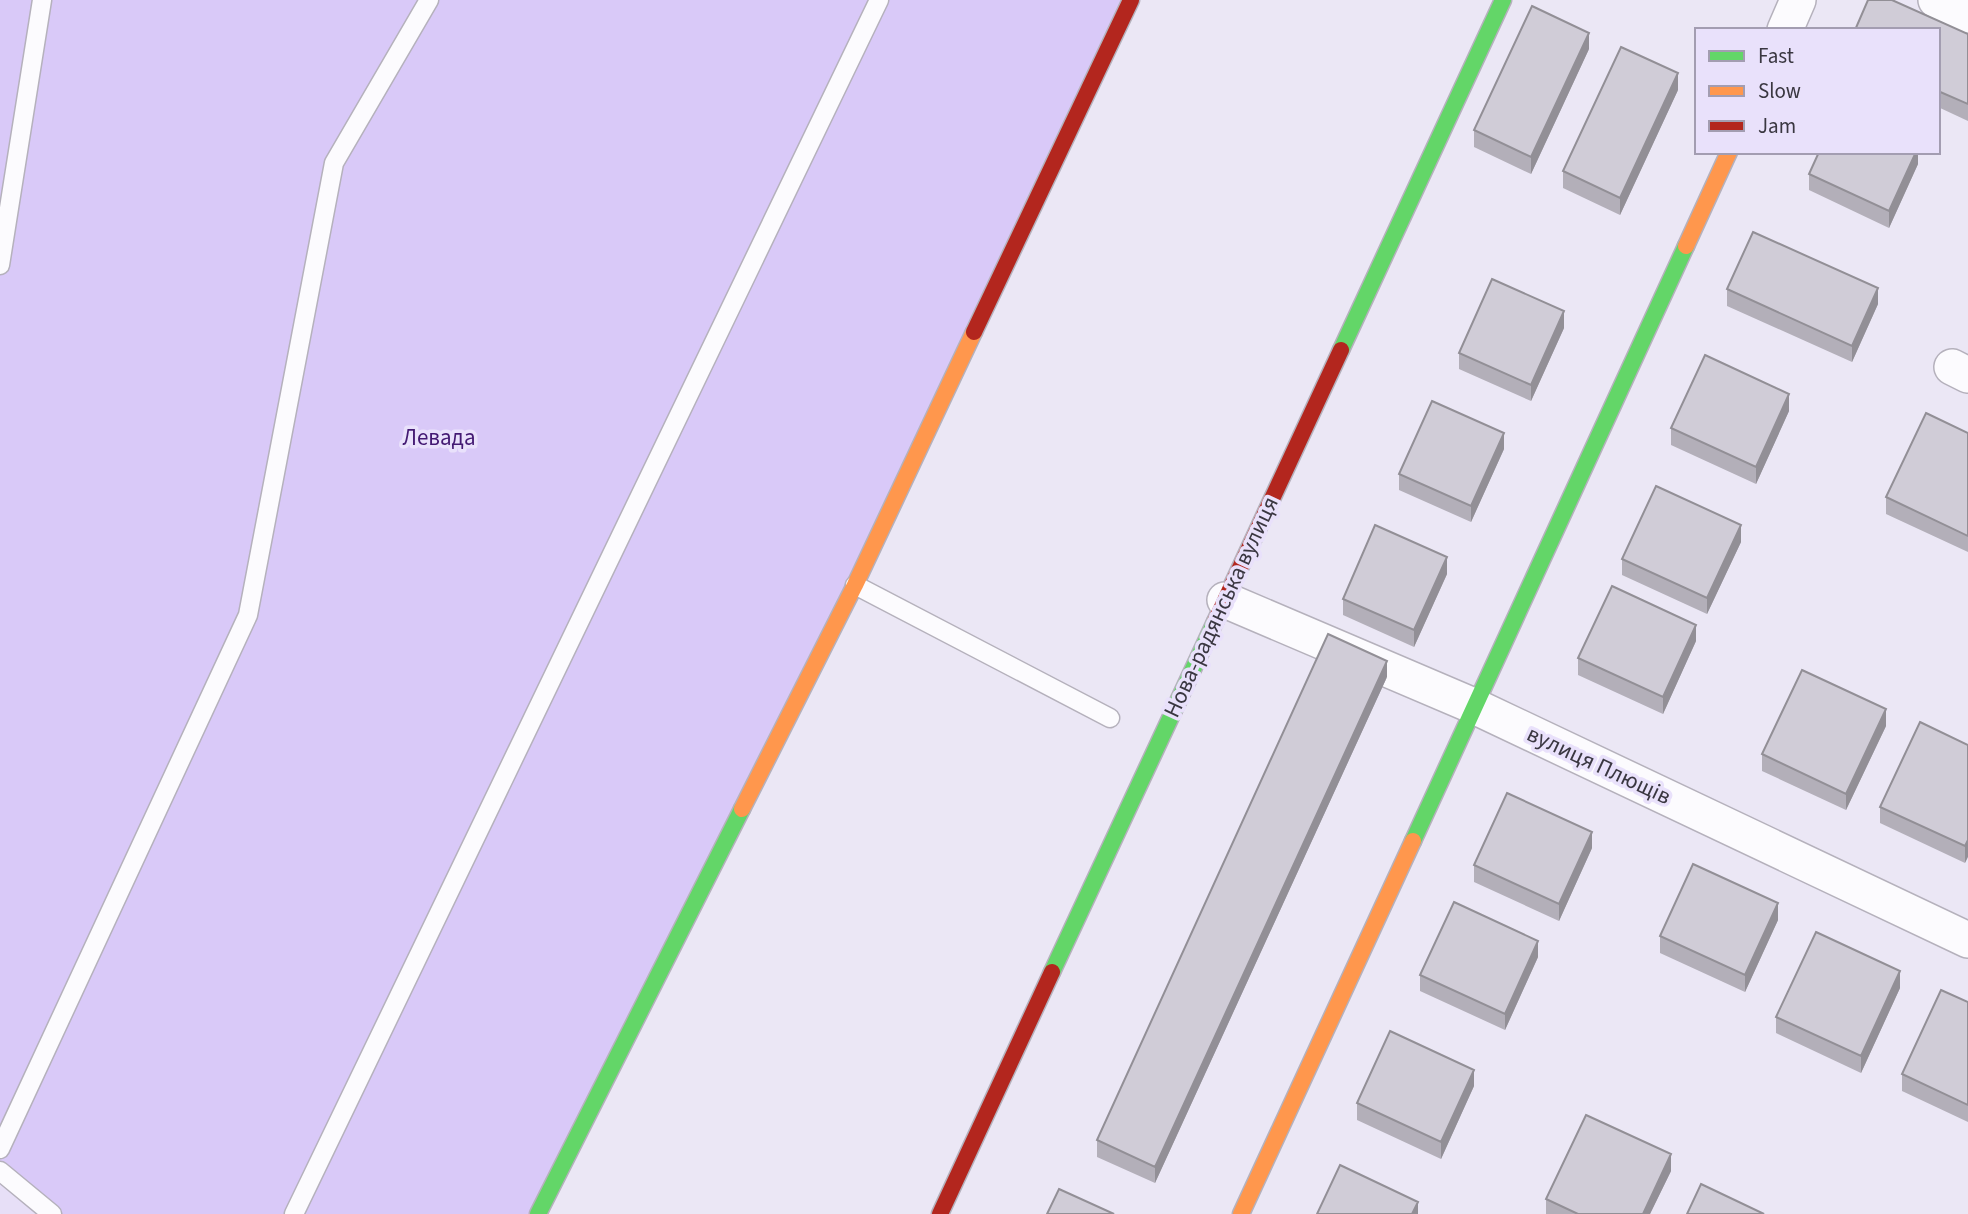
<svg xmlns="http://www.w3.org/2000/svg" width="1968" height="1214" font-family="'Source Sans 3',sans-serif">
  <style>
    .built { fill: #e7dff7 }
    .green { fill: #d9c9f8 }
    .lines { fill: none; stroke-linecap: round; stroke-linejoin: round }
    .lane-casing { stroke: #b5b1bc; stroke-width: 21 }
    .street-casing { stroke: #b5b1bc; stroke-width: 38 }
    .fast-casing { stroke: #b5b1bc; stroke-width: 19 }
    .slow-casing { stroke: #b5b1bc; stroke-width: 19 }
    .jam-casing { stroke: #b5b1bc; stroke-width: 19 }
    .lane { stroke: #fcfbfe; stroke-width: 18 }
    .street { stroke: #fcfbfe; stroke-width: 35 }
    .fast { stroke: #63d668; stroke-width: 16 }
    .slow { stroke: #ff974d; stroke-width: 16 }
    .jam { stroke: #b3261e; stroke-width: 16 }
    .wall { fill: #b3afb9 }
    .shaded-wall { fill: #928f96 }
    .building { fill: #d0ccd7; stroke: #928f96; stroke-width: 2 }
    .labels { text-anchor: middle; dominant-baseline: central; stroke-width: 7; stroke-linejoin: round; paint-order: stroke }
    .park-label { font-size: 23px; fill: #441a73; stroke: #e9e1fb }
    .street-label { font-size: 23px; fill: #3a3741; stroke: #e9e1fb }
  </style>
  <rect width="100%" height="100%" fill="#ebe7f5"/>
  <path class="built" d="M0 1171 52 1214H0Z"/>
  <path class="green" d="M0 0H1131L538 1214H52L0 1171Z"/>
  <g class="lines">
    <defs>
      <path id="lane" d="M0 265 42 0
        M855 585 1110 718
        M0 1149 248 615 334 163 429 0
        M0 1171 52 1214
        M294 1214 879 0"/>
      <path id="street" d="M1936 0 1968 15
        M1785 30 1798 0
        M1952 367 1968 375
        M1225 600 1476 707 1968 940"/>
      <path id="fast" d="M1341 350 1503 0
        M1413 841 1686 246
        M1052 972 1215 622
        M538 1214 742 809"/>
      <path id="slow" d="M1686 246 1729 152
        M742 809 855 585 974 332
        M1241 1214 1413 841"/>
      <path id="jam" d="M974 332 1131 0
        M1215 622 1341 350
        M940 1214 1052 972"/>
    </defs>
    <use href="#lane" class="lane-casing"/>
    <use href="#street" class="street-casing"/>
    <use href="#fast" class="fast-casing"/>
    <use href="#slow" class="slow-casing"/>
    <use href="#jam" class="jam-casing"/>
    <use href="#lane" class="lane"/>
    <use href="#street" class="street"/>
    <use href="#fast" class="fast"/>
    <use href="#slow" class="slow"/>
    <use href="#jam" class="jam"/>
  </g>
  <path class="wall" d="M1938 30 1968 34V121L1938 107Z
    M1589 49 1531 174 1474 147V130Z
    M1678 90 1620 215 1563 188V171Z
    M1918 152V164L1889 228 1809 190V174Z
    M1727 289 1878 304 1852 362 1727 306Z
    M1564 328 1531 401 1459 369V353Z
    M1789 411 1756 484 1671 445V428Z
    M1968 433V552L1886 514V497Z
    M1504 449 1471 522 1399 490V474Z
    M1741 542 1707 614 1622 575V559Z
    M1447 574 1414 647 1343 615V599Z
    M1696 641 1663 714 1578 675V658Z
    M1387 677 1155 1183 1097 1157V1140Z
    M1886 726 1846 810 1762 771V754Z
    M1968 745 1965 863 1880 823V807Z
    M1592 848 1559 921 1474 882V865Z
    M1778 920 1745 992 1660 953V936Z
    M1538 957 1505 1030 1420 991V975Z
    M1900 988 1861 1073 1776 1033V1017Z
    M1968 1002V1122L1902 1091V1074Z
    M1474 1086 1441 1159 1357 1120V1103Z
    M1671 1171 1650 1214H1546V1199Z"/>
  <path class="shaded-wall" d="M1589 33V49L1531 174V157Z
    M1678 73V90L1620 215V198Z
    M1916 152H1918V164L1889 228V211Z
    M1878 288V304L1852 362V346Z
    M1564 311V328L1531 401V385Z
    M1789 394V411L1756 484V467Z
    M1504 433V449L1471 522V506Z
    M1741 525V542L1707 614V598Z
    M1447 557V574L1414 647V630Z
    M1696 625V641L1663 714V697Z
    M1387 661V677L1155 1183V1167Z
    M1886 709V726L1846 810V794Z
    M1592 832V848L1559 921V904Z
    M1968 840V857L1965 863V846Z
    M1778 903V920L1745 992V975Z
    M1538 941V957L1505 1030V1014Z
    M1900 971V988L1861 1073V1056Z
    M1474 1070V1086L1441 1159V1142Z
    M1671 1154V1171L1650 1214H1643Z
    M1418 1202V1214H1412Z"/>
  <path class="building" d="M1868 0H1892L1968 34V104L1938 91V30H1855Z
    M1532 6 1589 33 1531 157 1474 130Z
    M1621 47 1678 73 1620 198 1563 171Z
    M1819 152H1916L1889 211 1809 174Z
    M1753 232 1878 288 1852 346 1727 289Z
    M1492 279 1564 311 1531 385 1459 353Z
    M1705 355 1789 394 1756 467 1671 428Z
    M1432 401 1504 433 1471 506 1399 474Z
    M1926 413 1968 433V536L1886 497Z
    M1656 486 1741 525 1707 598 1622 559Z
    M1375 525 1447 557 1414 630 1343 599Z
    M1612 586 1696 625 1663 697 1578 658Z
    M1328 634 1387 661 1155 1167 1097 1140Z
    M1802 670 1886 709 1846 794 1762 754Z
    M1920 722 1968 745V840L1965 846 1880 807Z
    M1507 793 1592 832 1559 904 1474 865Z
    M1693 864 1778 903 1745 975 1660 936Z
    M1454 902 1538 941 1505 1014 1420 975Z
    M1816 932 1900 971 1861 1056 1776 1017Z
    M1941 990 1968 1002V1105L1902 1074Z
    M1390 1031 1474 1070 1441 1142 1357 1103Z
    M1586 1115 1671 1154 1643 1214H1578L1546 1199Z
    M1340 1165 1418 1202 1412 1214H1317Z
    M1701 1184 1764 1214H1687Z
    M1059 1189 1114 1214H1047Z"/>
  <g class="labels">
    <g class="park-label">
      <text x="439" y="437">Левада</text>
    </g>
    <g class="street-label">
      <text transform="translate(1221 607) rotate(-65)">Нова-радянська вулиця</text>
      <text transform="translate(1599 765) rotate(25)">вулиця Плющів</text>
    </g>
  </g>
  <rect x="1695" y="28" width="245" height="126" fill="#e9e1fb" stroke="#a39db1" stroke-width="2"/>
  <rect x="1709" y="51" width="35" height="10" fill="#63d668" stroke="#a39db1" stroke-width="2"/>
  <text x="1758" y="63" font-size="21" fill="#3a3741">Fast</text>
  <rect x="1709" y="86" width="35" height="10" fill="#ff974d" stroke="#a39db1" stroke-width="2"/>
  <text x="1758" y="98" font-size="21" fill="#3a3741">Slow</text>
  <rect x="1709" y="121" width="35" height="10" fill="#b3261e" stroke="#a39db1" stroke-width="2"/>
  <text x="1758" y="133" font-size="21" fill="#3a3741">Jam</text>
</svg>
